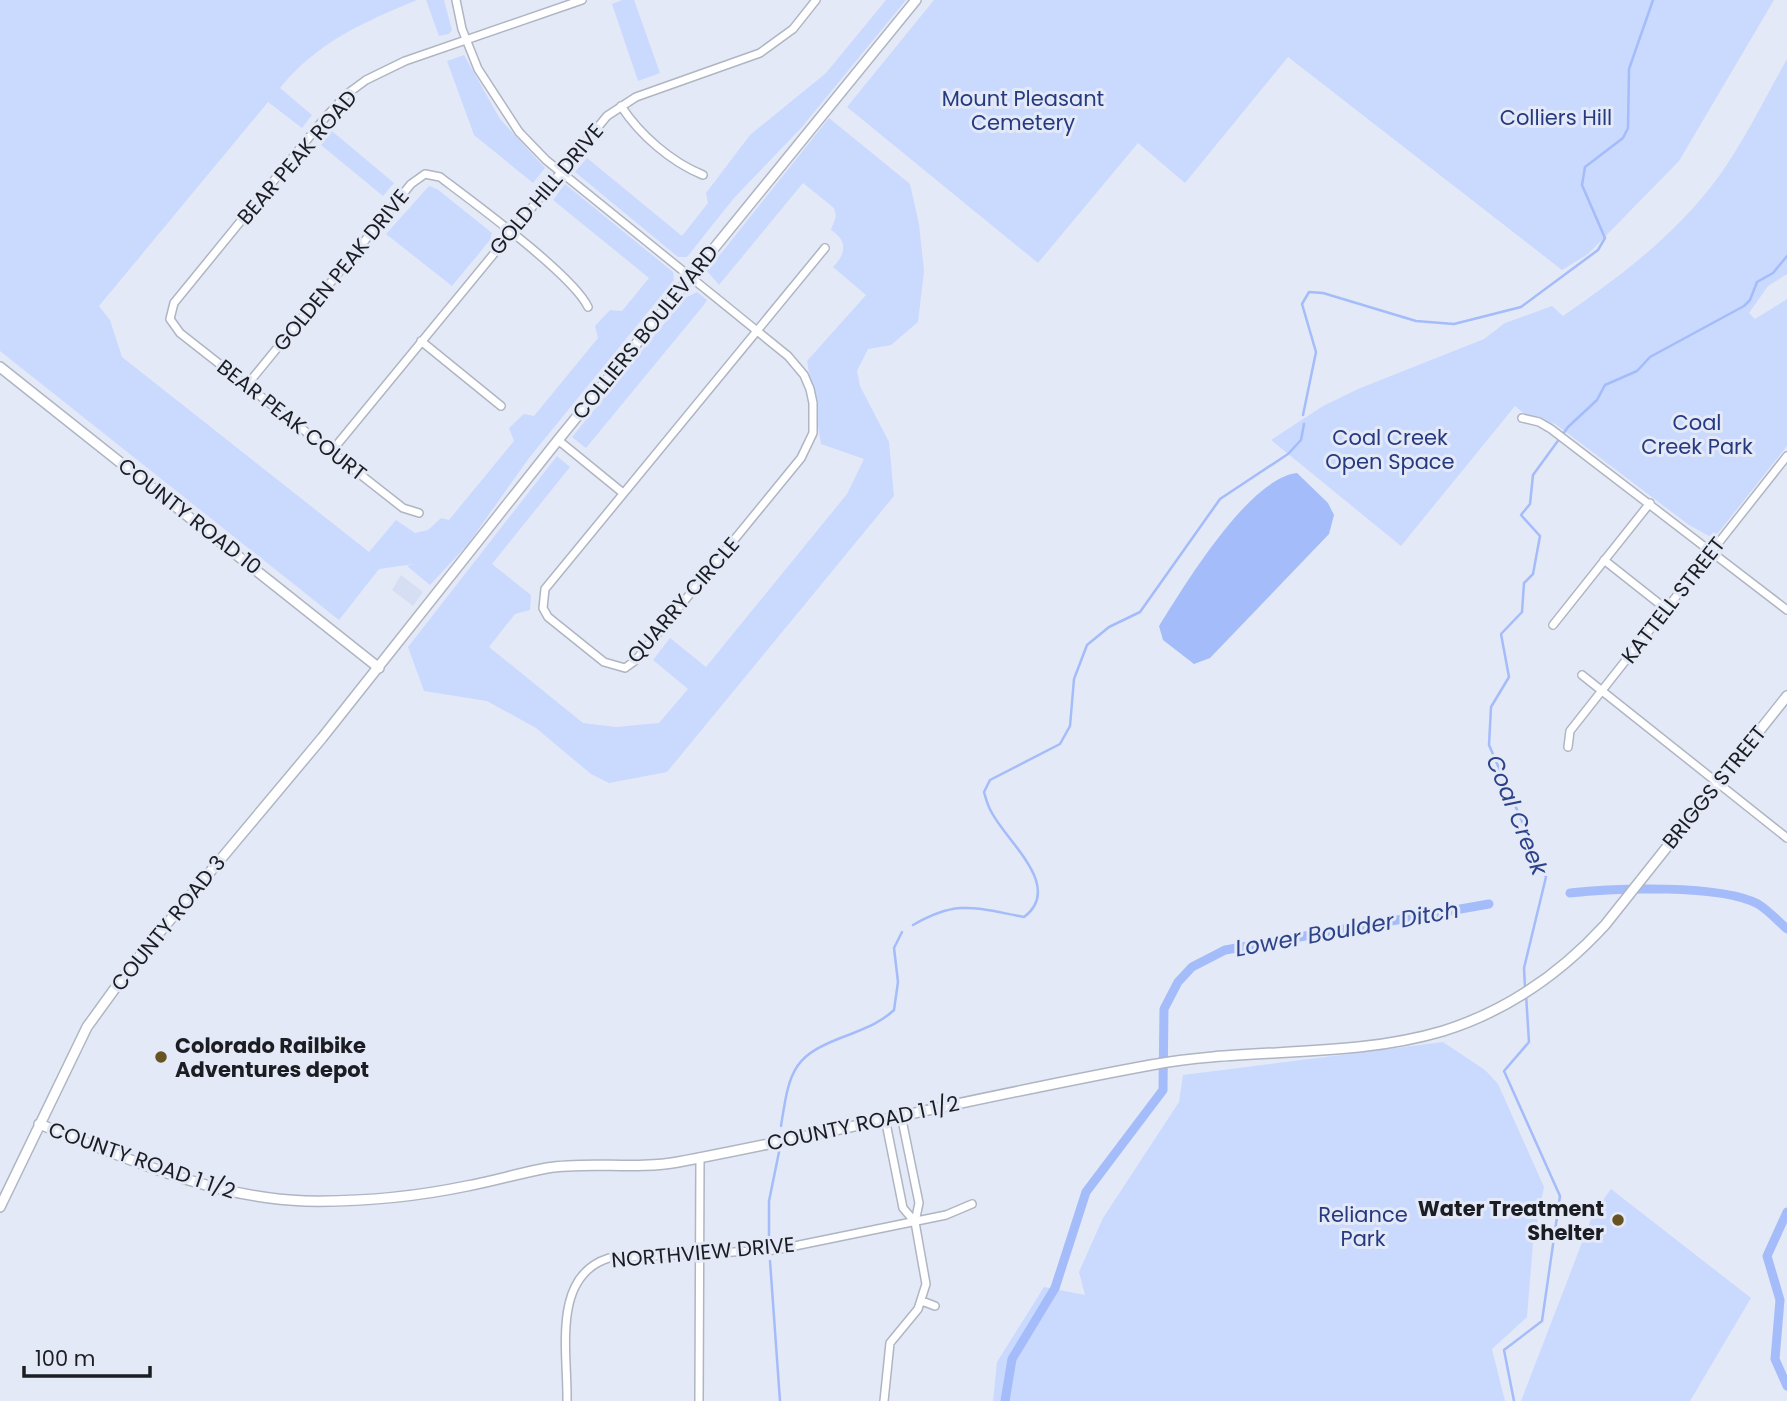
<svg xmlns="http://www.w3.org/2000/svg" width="1787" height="1401" font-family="Poppins,sans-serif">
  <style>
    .built { fill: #d6def3 }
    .green { fill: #cad9fe }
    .water { fill: #a4bcf9 }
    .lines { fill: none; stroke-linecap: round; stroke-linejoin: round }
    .stream { stroke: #a4bcf9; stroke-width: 2.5 }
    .canal { stroke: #a4bcf9; stroke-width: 9 }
    .minor-casing { stroke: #afb5c2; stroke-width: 10 }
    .tertiary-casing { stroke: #afb5c2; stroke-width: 12 }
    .minor { stroke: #fff; stroke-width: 7 }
    .tertiary { stroke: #fff; stroke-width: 9 }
    .poi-dot { fill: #675322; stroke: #e4e9f7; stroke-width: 2.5 }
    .labels { text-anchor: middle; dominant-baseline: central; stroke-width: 6; stroke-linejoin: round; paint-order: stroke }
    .park-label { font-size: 21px; fill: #263a80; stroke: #e4e9f7 }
    .street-label { font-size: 21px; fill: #1b1d22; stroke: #e4e9f7 }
    .poi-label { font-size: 21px; font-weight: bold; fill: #1b1d22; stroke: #e4e9f7; text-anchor: start }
    .water-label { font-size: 23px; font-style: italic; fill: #2c4289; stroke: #e4e9f7 }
  </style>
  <rect width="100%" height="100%" fill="#e4e9f7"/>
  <path class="built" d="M401 575 423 592 413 606 392 590Z"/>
  <path class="green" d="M0 0H417C364 22 317 42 280 88L312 115 302 128 268 102 99 306 110 320 122 357 369 552 396 520 415 533 428 530 441 518 449 520 514 441 509 428 524 414 534 416 598 338 595 326 610 310 622 311 649 278 553 200 565 184 673 272 674 280 529 458 468 544 430 585 407 566 414 564 379 569 339 620 0 351Z
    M426 0H444L452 30 449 34 439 36Z
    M622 0H634L660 73 638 81 612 4Z
    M886 0H906L802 127 734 198 687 257H678L575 172 587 158 682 236 708 203 706 193 750 135 826 73Z
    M934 0H1774L1679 161 1588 254 1562 270 1288 57 1185 183 1138 143 1038 263 847 107Z
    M464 55 500 119 545 168 533 183 474 135 447 61Z
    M1787 59V274L1768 286 1749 313 1755 319 1787 299V446L1718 533 1709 536 1689 525 1554 423 1546 432 1515 406 1401 546 1271 440 1323 406 1358 389 1484 339 1505 323 1552 306 1563 316C1622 275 1677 234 1719 176 1745 140 1765 98 1787 59Z
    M829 118 910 184 919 224 924 271 918 322 891 345 868 349 857 371 860 386 889 442 894 496 667 772 609 783 591 774 536 728 487 701 424 691 408 647 557 456 570 467 492 564 531 595 530 610 515 614 489 647 583 723 616 727 659 723 688 689 653 660 670 638 706 667 847 494 864 459 821 444 807 361 866 295 833 267C846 254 848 241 831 230L836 216 834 208 803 183 719 285 707 271Z
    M332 131 394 183 383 196 321 145Z
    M429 186 437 189 492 233 490 240 452 286 386 234Z
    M697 292 707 300 703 306 586 448 572 437 685 298Z
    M1443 1042 1485 1070 1498 1084 1544 1187 1533 1243 1527 1317 1492 1349 1505 1401H993L997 1362 1044 1287 1085 1295 1079 1272 1103 1218 1179 1102 1183 1075Z
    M1611 1189 1751 1298 1690 1401H1521L1593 1214Z"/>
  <path class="water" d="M1297 473 1328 503 1334 515 1329 534 1210 658 1194 664 1163 640 1159 626C1184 586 1249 478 1297 473Z"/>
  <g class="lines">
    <path class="stream" d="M1303 415 1316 352 1302 304 1309 292 1323 293 1416 321 1454 324 1521 307 1598 250 1605 238 1582 185 1585 167 1623 138 1628 128 1629 69 1653 0
      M913 925C958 899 975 908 1024 917 1064 887 1007 842 992 813 988 807 986 799 984 792L990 780 1060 744 1070 726 1074 679 1087 645 1109 627 1140 612 1220 499 1288 454 1301 440 1304 424
      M1525 988 1524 968 1546 877 1489 745 1491 707 1509 677 1501 634 1522 612 1524 583 1533 574 1540 536 1521 515 1530 504 1533 475 1568 427 1597 400 1605 385 1637 371 1650 357 1744 306 1750 300 1757 282 1773 273 1787 256
      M781 1126C790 1067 793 1055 851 1034 868 1027 881 1022 894 1010L898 982 894 948 902 932
      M769 1238V1201L779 1152
      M770 1261 780 1401
      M1514 1401 1504 1350 1542 1321 1560 1196 1504 1071 1529 1042 1526 994"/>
    <path class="canal" d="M1570 893C1614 888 1720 884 1758 904 1768 910 1778 921 1787 929
      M1787 1212 1767 1256 1780 1300 1775 1359 1787 1386
      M1005 1401 1012 1359 1055 1288 1086 1192 1163 1090 1164 1009 1178 982 1192 967 1225 950 1489 904"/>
    <defs>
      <path id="minor" d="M456 0 462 29 478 69 519 132 546 160 788 356 804 375 810 389 813 403V433L801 458 636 660 625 668 604 662 548 617 543 608 545 589 825 248
        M621 106C640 135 671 162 703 175
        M421 341 501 406
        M247 385 411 184 425 174 440 177C473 202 573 275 588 307
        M1522 418 1539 422 1551 429 1787 610
        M558 440 623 493
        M331 452 607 116 636 97 760 53 793 29 816 0
        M419 513 403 508 180 333 170 319 174 303 324 119 347 94 366 80 405 61 582 0
        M1604 560 1666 609
        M1553 625 1650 503
        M1582 675 1787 838
        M1568 747 1570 731 1787 456
        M885 1118 903 1208 915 1222
        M922 1301 935 1306
        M567 1401C568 1353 551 1276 609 1258L775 1250 946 1215 972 1204
        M699 1401 700 1157
        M884 1401 890 1343 918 1309 926 1284 915 1222 919 1203 901 1115"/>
      <path id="tertiary" d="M0 367 379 668
        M39 1124C124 1157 212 1198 305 1201 359 1202 414 1197 467 1186 494 1181 520 1173 547 1168 590 1161 635 1170 678 1162 836 1132 992 1094 1151 1065 1246 1047 1349 1059 1443 1031 1507 1011 1560 974 1605 925L1787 696
        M0 1207 87 1027 129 969 322 738 558 440 916 0"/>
    </defs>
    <use href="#minor" class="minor-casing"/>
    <use href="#tertiary" class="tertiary-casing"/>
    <use href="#minor" class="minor"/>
    <use href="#tertiary" class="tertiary"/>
  </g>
  <g class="poi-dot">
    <circle cx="161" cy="1057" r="7"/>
    <circle cx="1618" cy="1220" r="7"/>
  </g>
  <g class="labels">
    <g class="park-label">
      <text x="1023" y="98">Mount Pleasant<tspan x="1023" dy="24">Cemetery</tspan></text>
      <text x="1556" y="117">Colliers Hill</text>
      <text x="1697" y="422">Coal<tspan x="1697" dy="24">Creek Park</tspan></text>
      <text x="1390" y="437">Coal Creek<tspan x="1390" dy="24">Open Space</tspan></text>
      <text x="1363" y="1214">Reliance<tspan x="1363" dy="24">Park</tspan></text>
    </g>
    <g class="street-label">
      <text transform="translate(297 157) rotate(-49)">BEAR PEAK ROAD</text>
      <text transform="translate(546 189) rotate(-50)">GOLD HILL DRIVE</text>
      <text transform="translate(341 270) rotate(-51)">GOLDEN PEAK DRIVE</text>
      <text transform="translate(645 332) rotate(-51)">COLLIERS BOULEVARD</text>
      <text transform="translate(292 420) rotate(38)">BEAR PEAK COURT</text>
      <text transform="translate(190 516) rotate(38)">COUNTY ROAD 10</text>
      <text transform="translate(683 600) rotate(-49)">QUARRY CIRCLE</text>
      <text transform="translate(1673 600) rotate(-52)">KATTELL STREET</text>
      <text transform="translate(1714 787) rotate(-51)">BRIGGS STREET</text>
      <text transform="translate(168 923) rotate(-51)">COUNTY ROAD 3</text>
      <text transform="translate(863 1123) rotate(-12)">COUNTY ROAD 1 1/2</text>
      <text transform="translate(142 1160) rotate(19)">COUNTY ROAD 1 1/2</text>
      <text transform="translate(703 1252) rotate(-5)">NORTHVIEW DRIVE</text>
    </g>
    <g class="poi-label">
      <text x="175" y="1045">Colorado Railbike<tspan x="175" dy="24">Adventures depot</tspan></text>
      <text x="1604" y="1208" text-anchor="end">Water Treatment<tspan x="1604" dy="24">Shelter</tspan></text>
    </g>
    <g class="water-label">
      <text transform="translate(1517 815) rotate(68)">Coal Creek</text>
      <text transform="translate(1347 929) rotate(-10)">Lower Boulder Ditch</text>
    </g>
  </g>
  <path d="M24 1366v10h126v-10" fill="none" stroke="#1b1d22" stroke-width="3.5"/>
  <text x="35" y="1366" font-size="21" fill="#1b1d22" stroke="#e4e9f7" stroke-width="5" paint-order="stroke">100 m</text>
</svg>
